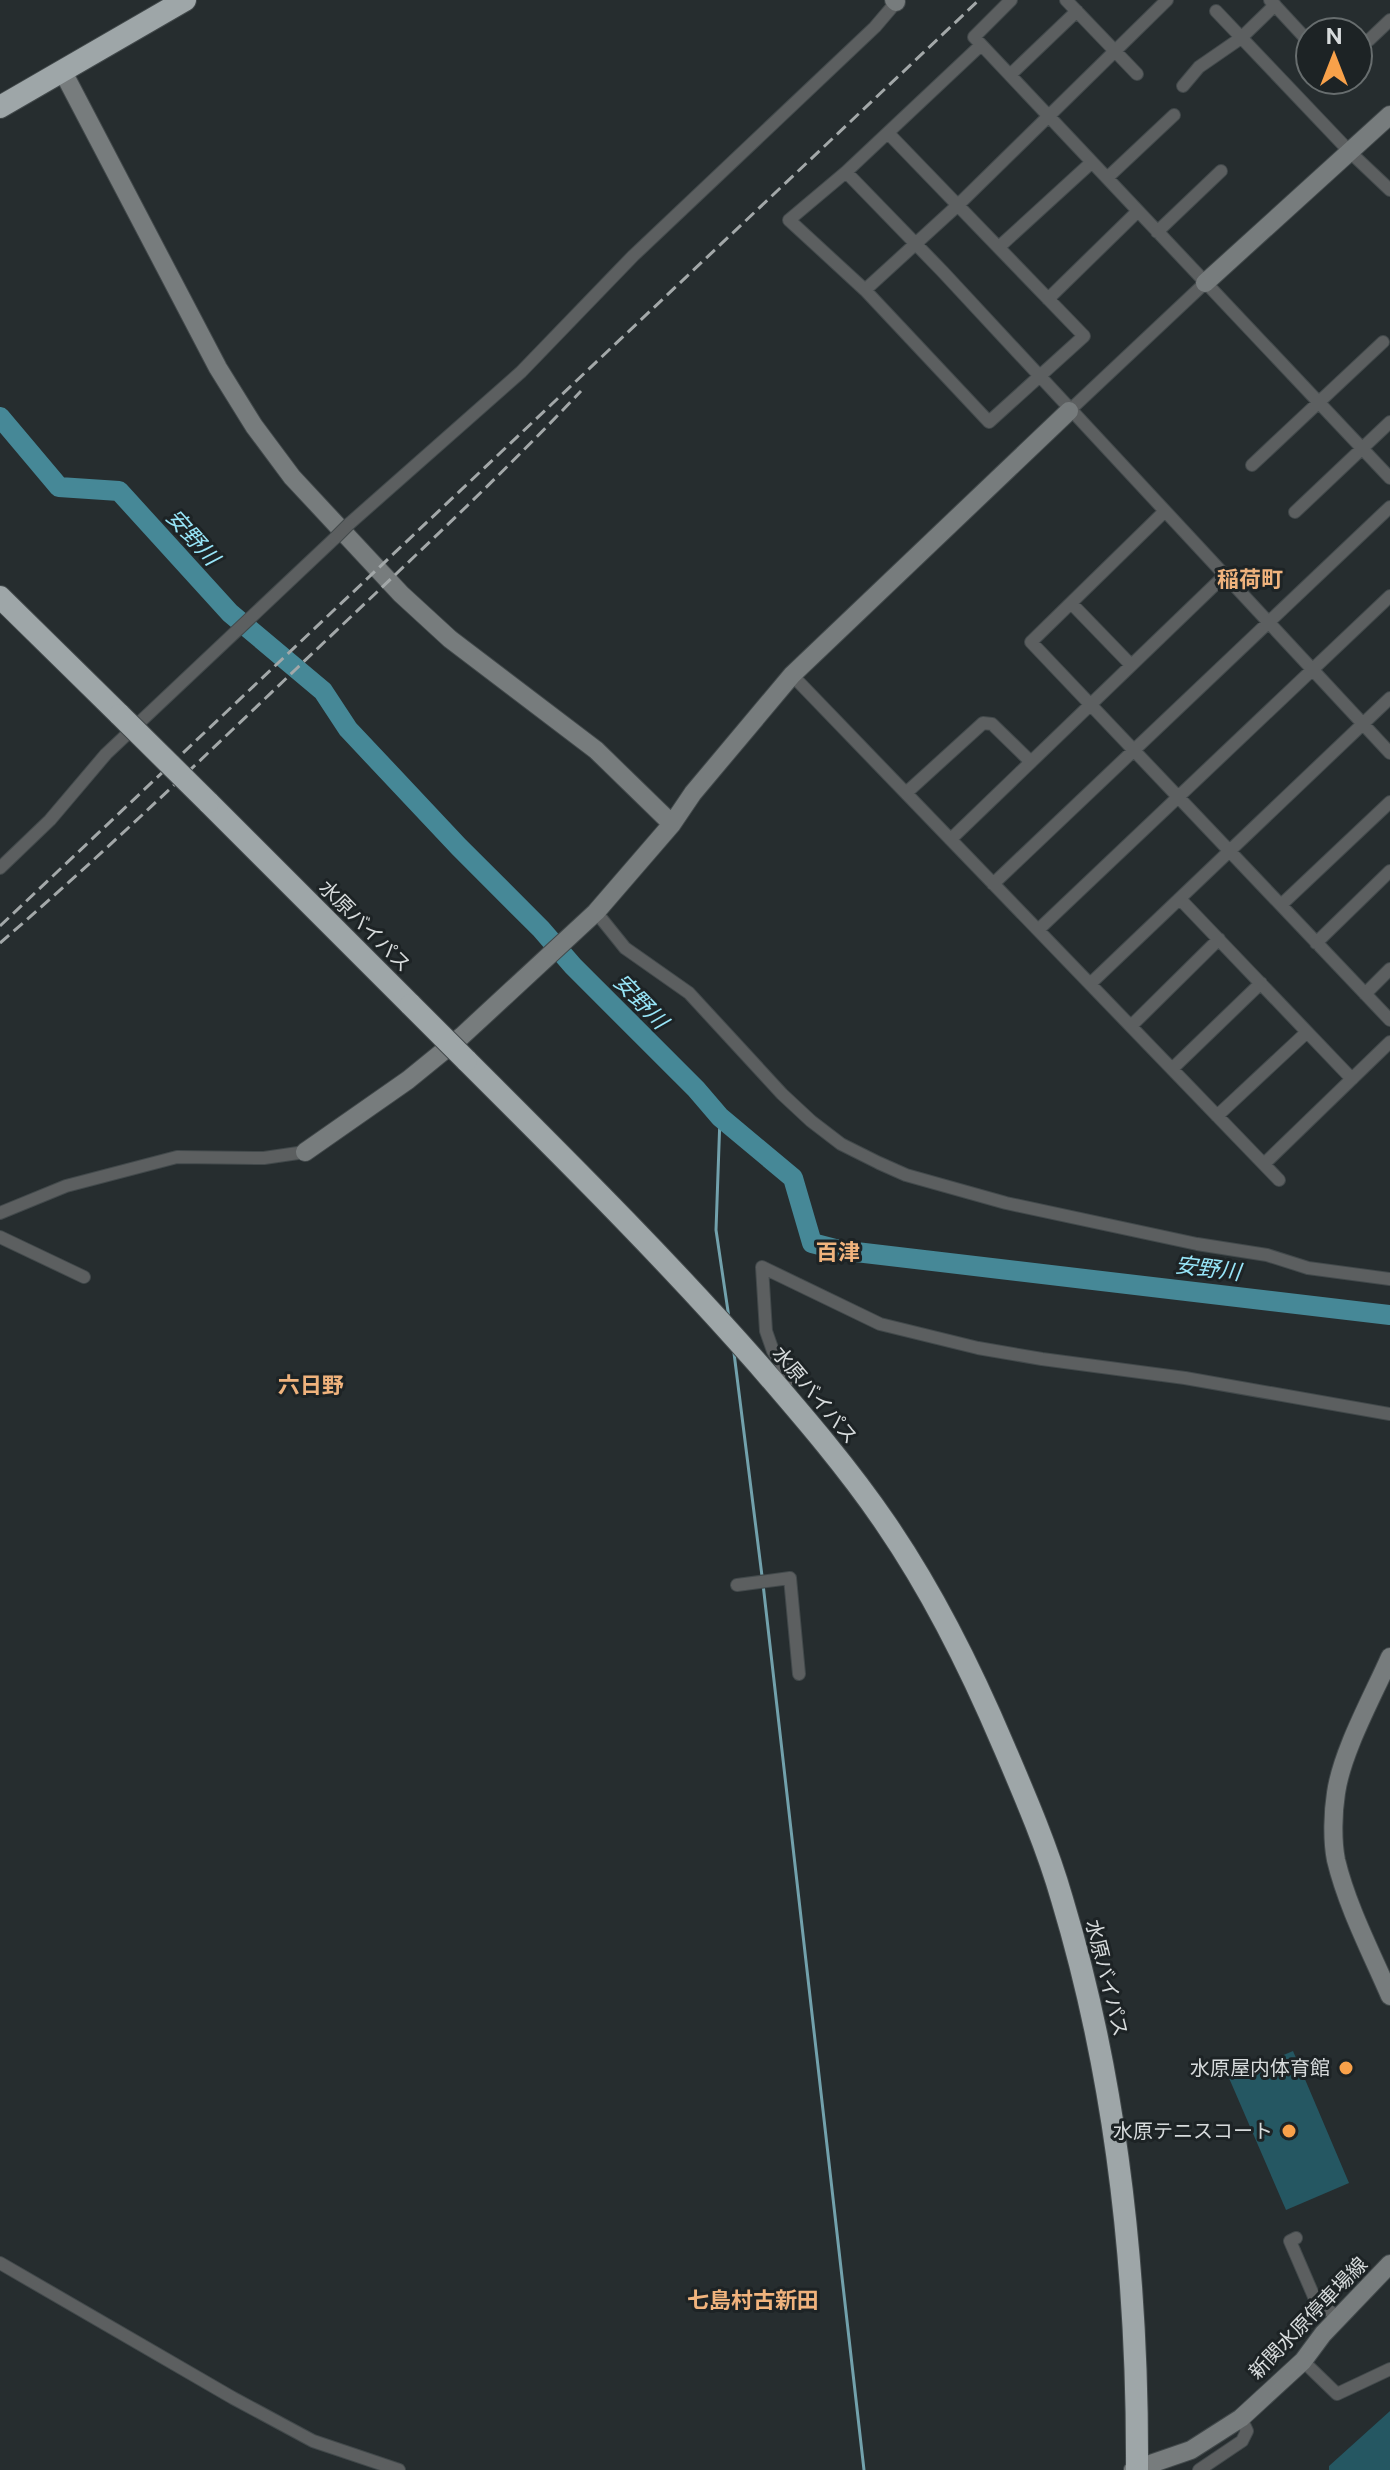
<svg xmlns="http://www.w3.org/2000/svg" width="1390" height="2470" font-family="'Public Sans','Noto Sans JP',sans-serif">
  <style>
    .green { fill: #255762 }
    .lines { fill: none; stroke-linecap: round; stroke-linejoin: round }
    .stream { stroke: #72a1ac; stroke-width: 3 }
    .river { stroke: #468897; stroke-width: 20 }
    .street-casing { stroke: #42494b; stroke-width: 14 }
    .secondary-casing { stroke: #42494b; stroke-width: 20 }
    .highway-casing { stroke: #42494b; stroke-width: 24 }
    .street { stroke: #5c5f60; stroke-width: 12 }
    .secondary { stroke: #777c7d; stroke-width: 18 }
    .highway { stroke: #9ea6a8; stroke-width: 22 }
    .rail { stroke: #a3a8a9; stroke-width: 3; stroke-dasharray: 12 6; stroke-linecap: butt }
    .street-bridge-casing { stroke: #42494b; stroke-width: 14; stroke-linecap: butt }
    .highway-bridge-casing { stroke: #42494b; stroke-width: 24; stroke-linecap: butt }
    .street-bridge { stroke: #5c5f60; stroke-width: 12 }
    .highway-bridge { stroke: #9ea6a8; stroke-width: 22 }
    .poi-dot { fill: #f8a14a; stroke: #1d2325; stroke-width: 3 }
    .labels { text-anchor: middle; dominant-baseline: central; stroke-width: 6; stroke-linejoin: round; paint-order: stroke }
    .street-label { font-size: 20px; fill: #d7dbdc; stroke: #1d2325 }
    .poi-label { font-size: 20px; fill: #d7dbdc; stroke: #1d2325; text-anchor: end }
    .water-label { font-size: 22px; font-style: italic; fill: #98e6f9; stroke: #1d2325 }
    .neighbourhood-label { font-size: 22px; font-weight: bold; fill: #f0b37d; stroke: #1d2325 }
  </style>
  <rect width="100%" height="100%" fill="#262d2f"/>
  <path class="green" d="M1293 2051 1349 2183 1286 2210 1229 2078Z
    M1390 2411V2470H1329V2466Z"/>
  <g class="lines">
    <path class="stream" d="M720 1117 716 1230 729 1318
      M734 1353 762 1576
      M763 1584 864 2470"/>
    <path class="river" d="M0 417 59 487 119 491 230 613 323 691 348 729 459 847 541 929 573 966 696 1089 720 1117 793 1178 812 1243 839 1250 1390 1315"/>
    <defs>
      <path id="street" d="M1011 0 974 37 1390 478
        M1066 0 1137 74
        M1270 0 1308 41
        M1216 11 1351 153 1390 190
        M1369 40 1390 20
        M1010 75 1077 11
        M1183 86 1199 67 1241 38 1275 5
        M888 133 1084 336 989 422 865 290 789 220 846 172 981 45
        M846 172 943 272 1390 753
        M1107 178 1174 115
        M1157 232 1221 171
        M999 247 1092 162
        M865 290 958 205 1167 0
        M1048 299 1138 211
        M1069 411 1205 283
        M1252 465 1383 342
        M1164 512 1031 642 1390 1020
        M1295 512 1390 422
        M349 524 521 372 633 256 875 27 898 0
        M1071 603 1131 665
        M792 675 1279 1180
        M906 793 983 723 992 724 1031 762
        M951 839 1224 576
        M0 868 50 820 106 754 335 538
        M993 884 1390 507
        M1180 899 1352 1079
        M1281 905 1390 802
        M596 912 625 948 689 993 782 1094 811 1121 841 1144 879 1163 906 1175 1006 1203 1197 1244 1267 1255 1308 1268 1390 1279
        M1038 930 1390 596
        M1316 943 1390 871
        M1090 984 1390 698
        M1365 994 1390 969
        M1131 1026 1219 939
        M1172 1069 1261 983
        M1217 1116 1307 1032
        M1264 1164 1390 1042
        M0 1213 66 1186 177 1157 264 1158 305 1152
        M0 1237 84 1277
        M791 1379 773 1351 766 1331 762 1267 880 1324 978 1348 1042 1359 1185 1378 1390 1414
        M737 1585 790 1578 799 1674
        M1296 2238 1290 2241 1315 2299 1338 2318
        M0 2263 233 2398 313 2441 399 2470
        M1303 2361 1337 2394 1390 2369
        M1199 2470 1242 2441 1247 2431 1241 2418"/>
      <path id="secondary" d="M894 0 896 2
        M62 70 218 368 254 426 292 477 401 594 450 639 596 750 672 824
        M1205 283 1390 115
        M305 1152 408 1080 462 1036 596 912 672 824 693 793 792 675 1069 411
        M1390 1657C1373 1696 1342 1751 1336 1793 1333 1812 1332 1840 1336 1860 1347 1906 1371 1952 1390 1996
        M1133 2470 1191 2450 1241 2418 1303 2361 1323 2334 1390 2264"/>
      <path id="highway" d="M0 107 185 0
        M0 597 120 715
        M208 802 411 1005
        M466 1060C566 1160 666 1259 759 1365 803 1416 848 1468 886 1524 934 1594 971 1669 1004 1747 1025 1796 1047 1847 1062 1899 1118 2085 1138 2276 1137 2470"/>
    </defs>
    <use href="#street" class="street-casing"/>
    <use href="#secondary" class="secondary-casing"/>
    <use href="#highway" class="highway-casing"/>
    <use href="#street" class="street"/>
    <use href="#secondary" class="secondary"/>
    <use href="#highway" class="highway"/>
    <path class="rail" d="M0 926 979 0
      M0 943C109 849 212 749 316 650 405 565 496 481 581 391"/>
    <defs>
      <path id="street-bridge" d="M335 538 349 524"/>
      <path id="highway-bridge" d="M120 715 208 802
        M411 1005 466 1060"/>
    </defs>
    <use href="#street-bridge" class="street-bridge-casing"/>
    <use href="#highway-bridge" class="highway-bridge-casing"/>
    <use href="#street-bridge" class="street-bridge"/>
    <use href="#highway-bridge" class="highway-bridge"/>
  </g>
  <g class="poi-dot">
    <circle cx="1346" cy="2068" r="8"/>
    <circle cx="1289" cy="2131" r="8"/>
  </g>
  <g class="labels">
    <g class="street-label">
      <text transform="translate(365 926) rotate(45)">水原バイパス</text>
      <text transform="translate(815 1395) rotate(50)">水原バイパス</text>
      <text transform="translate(1107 1978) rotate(76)">水原バイパス</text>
      <text transform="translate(1308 2318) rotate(-46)">新関水原停車場線</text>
    </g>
    <g class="poi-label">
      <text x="1330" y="2068">水原屋内体育館</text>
      <text x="1273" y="2131">水原テニスコート</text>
    </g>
    <g class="water-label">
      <text transform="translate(193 537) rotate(48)">安野川</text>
      <text transform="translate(641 1001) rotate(46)">安野川</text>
      <text transform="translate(1208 1268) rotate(7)">安野川</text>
    </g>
    <g class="neighbourhood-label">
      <text x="1250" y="579">稲荷町</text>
      <text x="838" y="1252">百津</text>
      <text x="311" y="1385">六日野</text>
      <text x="753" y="2300">七島村古新田</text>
    </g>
  </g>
  <g transform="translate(1334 56)"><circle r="38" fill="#1d2325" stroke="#676d6e" stroke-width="2"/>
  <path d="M0-6L14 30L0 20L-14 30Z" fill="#f8a14a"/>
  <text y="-12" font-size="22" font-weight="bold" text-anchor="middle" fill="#d7dbdc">N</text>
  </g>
</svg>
